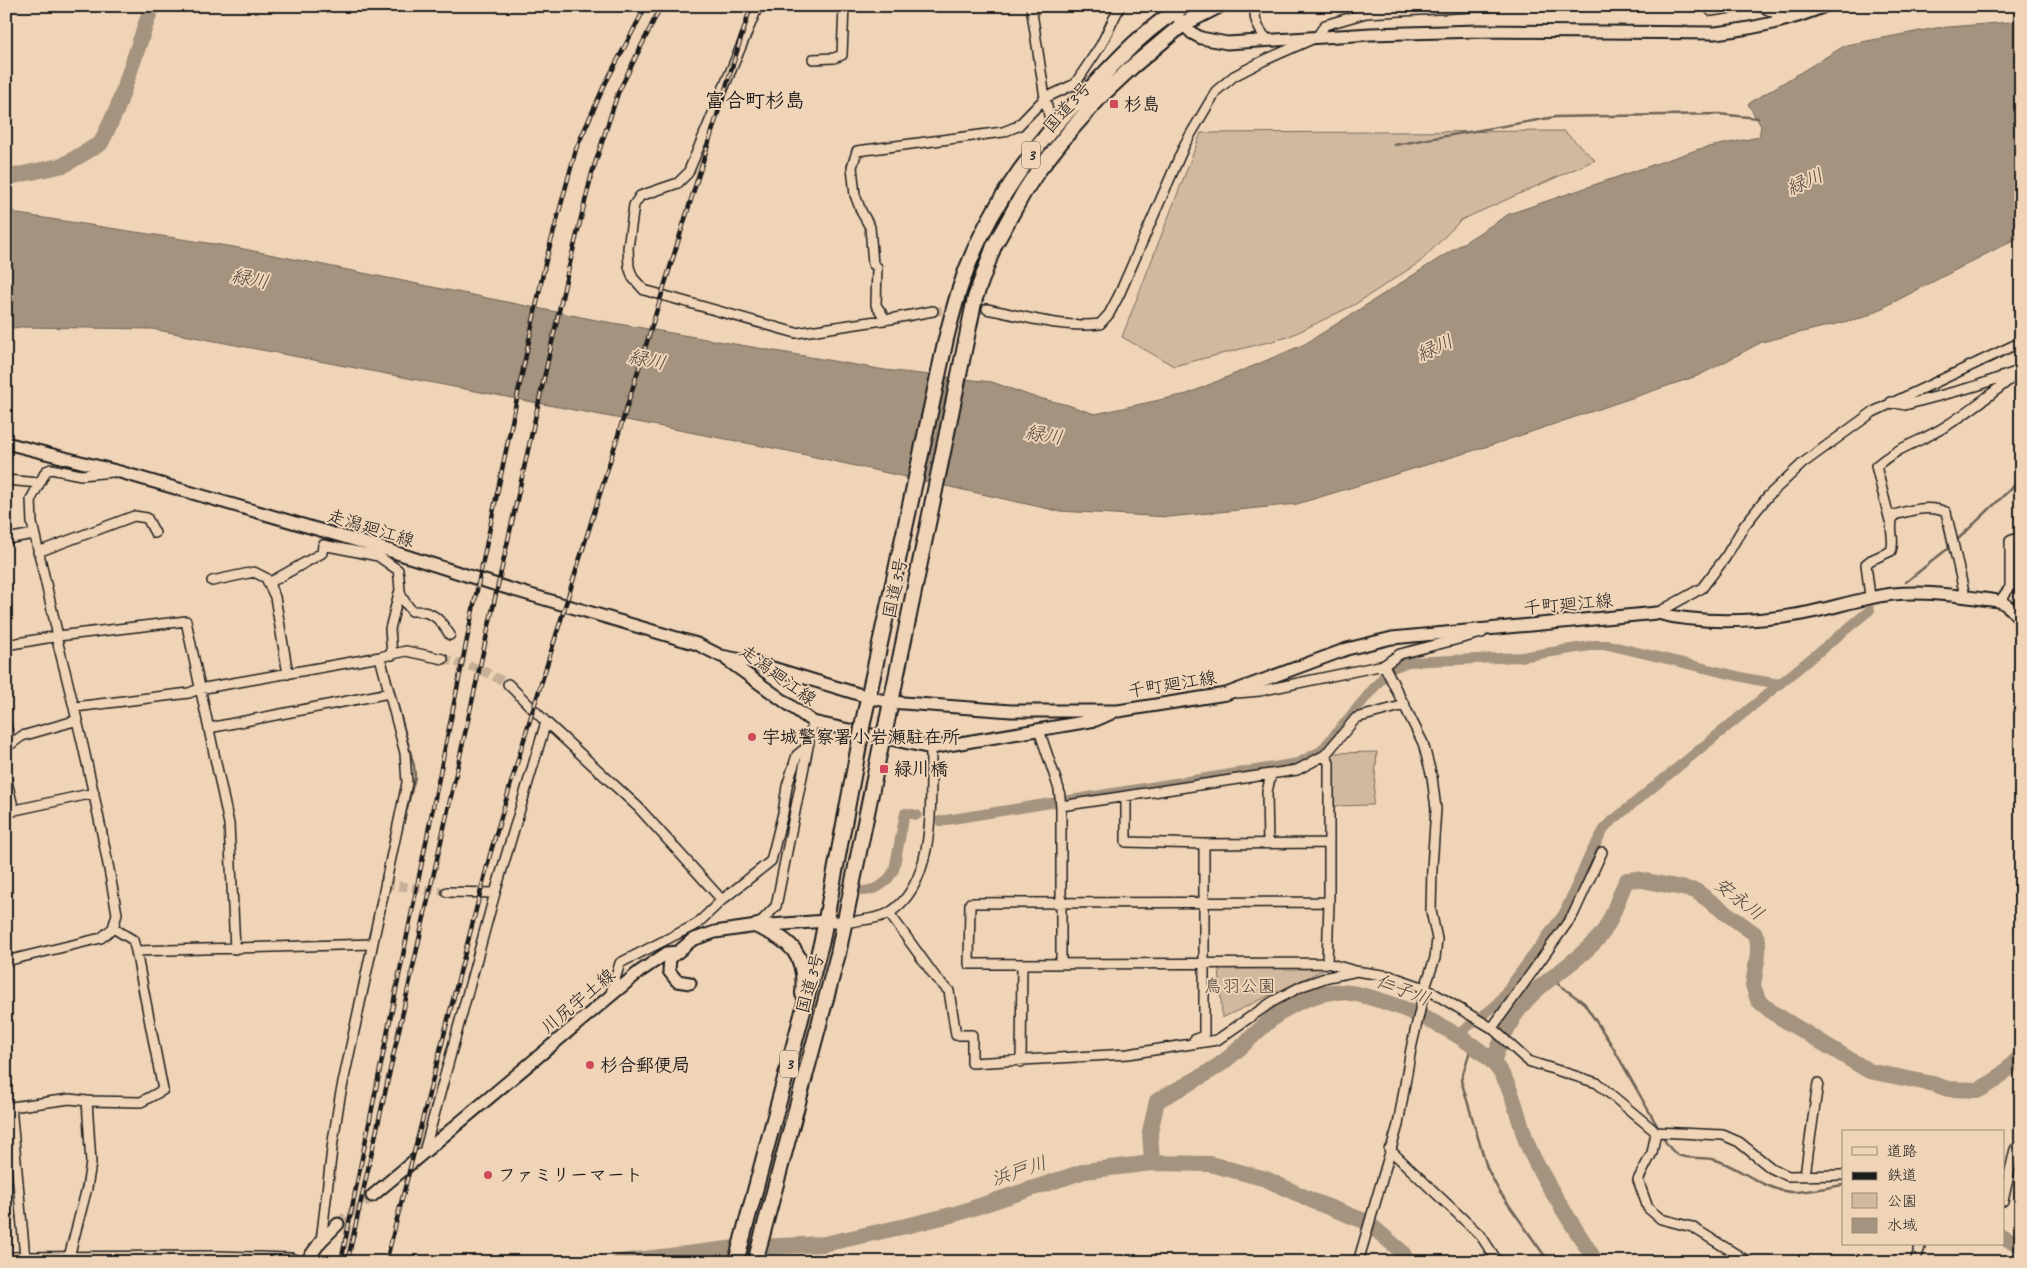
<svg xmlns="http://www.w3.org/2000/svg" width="2027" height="1268" font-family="Caveat,'Klee One',sans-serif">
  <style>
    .green { fill: #d1b9a0; stroke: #766a5e }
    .water { fill: #a4937f; stroke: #6e6357 }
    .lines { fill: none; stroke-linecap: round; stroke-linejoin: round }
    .stream { stroke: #6e6357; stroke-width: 2.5 }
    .canal { stroke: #a4937f; stroke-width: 10 }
    .river { stroke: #a4937f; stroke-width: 16 }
    .minor-tunnel { stroke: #c6af98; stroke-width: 9; stroke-dasharray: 9 4.5; stroke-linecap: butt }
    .major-tunnel { stroke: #c6af98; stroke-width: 11; stroke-dasharray: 11 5.5; stroke-linecap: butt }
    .minor-casing { stroke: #1c1c1c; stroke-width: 12 }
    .major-casing { stroke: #1c1c1c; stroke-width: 15 }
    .highway-casing { stroke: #1c1c1c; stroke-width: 18 }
    .minor { stroke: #f0d4b7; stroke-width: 9 }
    .major { stroke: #f0d4b7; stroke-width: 11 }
    .highway { stroke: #f0d4b7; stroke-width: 14 }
    .rail-casing { stroke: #1c1c1c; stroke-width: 4.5 }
    .rail { stroke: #f0d4b7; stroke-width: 2.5; stroke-dasharray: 8; stroke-linecap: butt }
    .highway-bridge-casing { stroke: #1c1c1c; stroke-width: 18; stroke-linecap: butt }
    .highway-bridge { stroke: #f0d4b7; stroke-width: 14 }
    .poi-dot { fill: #d1495b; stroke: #f0d4b7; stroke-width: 2 }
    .labels { text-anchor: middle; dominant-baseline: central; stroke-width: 4; stroke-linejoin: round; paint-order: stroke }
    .shield { fill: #f0d4b7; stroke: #5c534a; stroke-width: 1 }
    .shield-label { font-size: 16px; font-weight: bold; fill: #1c1c1c }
    .poi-label { font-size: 18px; font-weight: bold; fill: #1c1c1c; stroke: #f0d4b7; text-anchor: start }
    .street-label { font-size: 18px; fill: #1c1c1c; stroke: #f0d4b7 }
    .park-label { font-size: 18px; fill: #49433d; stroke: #f0d4b7 }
    .water-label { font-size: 19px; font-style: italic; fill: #4c463f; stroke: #f0d4b7 }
    .quarter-label { font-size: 20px; font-weight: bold; fill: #1c1c1c; stroke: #f0d4b7 }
  </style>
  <rect width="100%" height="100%" fill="#f0d4b7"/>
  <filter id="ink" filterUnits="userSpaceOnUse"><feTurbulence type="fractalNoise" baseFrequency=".02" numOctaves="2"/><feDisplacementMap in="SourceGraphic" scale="10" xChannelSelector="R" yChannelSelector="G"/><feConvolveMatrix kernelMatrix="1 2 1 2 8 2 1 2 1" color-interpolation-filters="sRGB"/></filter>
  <g filter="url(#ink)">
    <path class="green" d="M1564 131 1595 160 1461 220 1420 262 1354 305 1288 337 1174 366 1122 337 1201 133Z
      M1377 752 1373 805 1333 806V753Z
      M1219 966 1329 967 1222 1018Z"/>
    <path class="water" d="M2021 15V236L1865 317 1762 342 1700 375 1492 445 1297 504 1169 517 1058 511 788 451 152 329 20 327 6 329V206L18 214 234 247 596 320 885 370 992 382 1031 396 1068 405 1095 414 1187 394 1305 344 1509 214 1699 149 1759 137 1761 126 1748 104 1846 45 1936 28 2011 22Z"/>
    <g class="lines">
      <path class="stream" d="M1394 145 1555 117 1718 114 1758 118
        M1955 542 2021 479
        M1906 582 1951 546
        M385 658 414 766 415 777 401 832
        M1551 979 1584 1003 1611 1044 1659 1129
        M1472 1044 1461 1080 1487 1168 1499 1191 1549 1262
        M1661 1134C1665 1141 1670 1151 1678 1155 1688 1160 1704 1156 1716 1160 1741 1168 1762 1189 1790 1192 1805 1193 1828 1187 1843 1185"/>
      <path class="canal" d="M1395 667 1408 662 1521 657 1596 645H1608L1750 679 1780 684
        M940 821 1298 763 1321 751 1383 677
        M864 891C879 889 887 883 894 870L905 813 917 815
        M1457 1035 1495 1006 1564 913 1590 854 1606 826 1870 610"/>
      <path class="river" d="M9 177 64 165 101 143 117 109 152 6
        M1493 1062C1504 1031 1518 1003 1545 983 1564 968 1585 954 1601 935 1614 919 1617 897 1627 880L1637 879 1696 891 1755 934 1758 941V954L1753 985 1758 1000 1773 1013 1869 1071 1933 1084 1948 1089 1979 1090 1996 1080 2021 1056
        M1152 1163 1150 1132 1157 1101C1179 1088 1202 1078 1222 1063 1249 1043 1268 1016 1299 1002 1308 998 1322 993 1332 992 1374 989 1475 1035 1499 1070 1516 1093 1519 1129 1532 1155 1550 1192 1574 1226 1596 1262
        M2003 1237 2021 1245
        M620 1262 736 1248 824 1244 906 1226 955 1214 1085 1171 1152 1163 1210 1164 1266 1179 1313 1201 1367 1222 1402 1252 1408 1262"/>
      <path class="minor-tunnel" d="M933 311 987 309
        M443 659 480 669 508 684
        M385 884 447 892"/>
      <path class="major-tunnel" d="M338 1224 372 1196"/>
      <defs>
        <path id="minor" d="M758 6 688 173 678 183 640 196 634 205 628 248 629 267 633 278 644 290 796 333 890 319 933 311
          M1031 6 1045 98 1052 128
          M1256 6C1252 19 1260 32 1269 41
          M1708 6 1711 11 1744 6
          M1760 6 1789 20
          M813 59 834 58 842 55 844 6
          M987 309C1023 316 1064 329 1100 324L1109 314 1119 295 1185 144 1216 91 1234 76 1265 60 1317 37 1325 25 1366 13 1491 6
          M886 320 876 305 877 267 873 264 870 227 861 211 855 195 852 167 857 151 1003 132 1018 126 1045 98 1075 84 1101 45 1120 6
          M1891 402 1905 405 1976 386 2013 373
          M6 480 39 483
          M1890 521 1876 466C1899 446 1921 442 1946 426 1972 410 1996 390 2021 371
          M6 539 34 534
          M375 546 378 556 398 570C402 593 395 591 412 611 432 610 440 619 450 635
          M38 552 134 516 147 518 155 533
          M212 581 254 572 266 578 275 597 288 674
          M269 583 322 553 323 545 378 556
          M1870 597 1866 564 1871 560 1891 551C1896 539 1887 527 1894 515 1911 510 1929 505 1946 512L1965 596
          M2000 601 2010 587V541L2021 536
          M1657 613 1702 588 1725 558 1744 526 1768 496 1803 463 1873 412 2021 342
          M58 636 32 523 31 499 46 471 51 469 81 475 113 472
          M6 645 58 636 186 621 229 824 235 949
          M392 655 390 629 399 593
          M508 684 546 722 638 807 722 900
          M1237 693 1260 691 1384 665 1400 654 1482 633
          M75 707 189 693 199 689 380 657 406 651 443 659
          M6 725 11 744 6 746
          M209 728 389 693
          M1039 730 1059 789 1061 806V963
          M11 744 22 736 78 720
          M1325 755 1329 763V902L1327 963
          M6 777 14 811
          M1126 797V842L1204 844 1329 843
          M1061 806 1297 770 1325 755 1356 718 1405 705
          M6 812 94 793
          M1268 844 1267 792 1271 774
          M447 892 495 893
          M1329 902 970 903 969 964 1327 963 1355 971 1390 976 1425 988 1492 1028 1528 1061 1597 1083 1656 1132 1723 1135 1739 1142 1771 1168 1788 1176 1843 1175
          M889 913 936 978 949 991 956 1035H972V1063L1128 1054 1217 1040 1272 1002 1302 986 1328 977 1353 972
          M844 923C857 920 877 920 889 913 938 883 930 797 931 748
          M757 926 776 906 813 722
          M136 951 372 944
          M6 961 101 938 113 928 117 914C101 820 80 728 56 636
          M610 996 620 963 697 924 722 900 771 861 783 813 787 786 797 755 807 747
          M1492 1028 1573 915 1602 852
          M1194 1040 1204 1035V844
          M1021 1062 1022 964
          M1656 1132 1652 1153 1638 1180 1648 1208 1661 1219 1692 1227 1749 1262
          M1389 1149 1481 1236 1498 1262
          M424 1152 495 893 546 722
          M1805 1175 1818 1083
          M2003 1201 2015 1149 2021 1146
          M321 1241 333 1141 340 1097 407 783 405 753 380 657
          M6 1257 216 1256 291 1258 302 1262
          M69 1257 87 1188 91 1163 87 1101 141 1102 163 1090 136 951 133 940 113 928
          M25 1258 11 1107 70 1099 87 1101
          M1358 1262 1398 1125 1411 1049 1425 988 1435 958 1437 939 1431 911 1432 867 1436 809 1432 777 1423 743 1384 665
          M1915 1262 1921 1244"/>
        <path id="major" d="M1170 6 1183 24 1192 33 1201 38 1227 43 1371 34 1479 31 1715 33C1753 29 1789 21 1825 6
          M6 443 120 472 375 546 497 585 697 644 721 656 753 662 868 697 890 702 1011 711H1118L1226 694 1347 649 1392 638 1657 613C1698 624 1754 622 1796 615 1821 611 1845 603 1870 598 1905 589 1947 594 1983 599 1989 600 1996 600 2001 602 2010 606 2015 613 2021 620
          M727 660 813 722 931 748 1096 720 1112 713
          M678 952 670 958 669 971 677 981 690 983
          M372 1196 639 972 667 953 678 952 692 940 715 932 757 926 826 921 844 923
          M306 1262 321 1241 338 1224"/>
        <path id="highway" d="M863 722 946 339C950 323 954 307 959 291 977 233 1012 177 1051 130 1063 115 1077 102 1090 89 1120 57 1146 28 1184 6
          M886 726 975 298 994 246 1024 192 1038 171 1069 132 1100 97 1133 66 1183 24 1218 6
          M757 926C791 940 807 955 803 994
          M736 1262 822 940 860 740
          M755 1262 838 954 881 745"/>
      </defs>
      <use href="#minor" class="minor-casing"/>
      <use href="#major" class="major-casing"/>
      <use href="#highway" class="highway-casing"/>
      <use href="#minor" class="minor"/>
      <use href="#major" class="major"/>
      <use href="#highway" class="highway"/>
      <defs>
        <path id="rail" d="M348 1259 567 275 592 173 618 93 661 6
          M341 1262 479 580 545 264 576 149 604 86 646 6
          M386 1262 491 851 528 726 751 6"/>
      </defs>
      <use href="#rail" class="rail-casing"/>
      <use href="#rail" class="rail"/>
      <defs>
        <path id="highway-bridge" d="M860 740 863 722
          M881 745 886 726"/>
      </defs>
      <use href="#highway-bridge" class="highway-bridge-casing"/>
      <use href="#highway-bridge" class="highway-bridge"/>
    </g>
  </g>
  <g class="poi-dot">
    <rect x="1109" y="99" width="10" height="10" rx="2.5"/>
    <circle cx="752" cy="737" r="5"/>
    <rect x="879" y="764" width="10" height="10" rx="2.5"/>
    <circle cx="590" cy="1065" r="5"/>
    <circle cx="488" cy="1175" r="5"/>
  </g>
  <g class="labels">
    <g class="shield">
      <rect x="1022" y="141.5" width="18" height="27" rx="4"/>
      <rect x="780" y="1050.5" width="18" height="27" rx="4"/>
    </g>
    <g class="shield-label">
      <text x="1031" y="155">3</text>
      <text x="789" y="1064">3</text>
    </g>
    <g class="poi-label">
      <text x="1124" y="104">杉島</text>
      <text x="762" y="737">宇城警察署小岩瀬駐在所</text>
      <text x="894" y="769">緑川橋</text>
      <text x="600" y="1065">杉合郵便局</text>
      <text x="498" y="1175">ファミリーマート</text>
    </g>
    <g class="street-label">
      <text transform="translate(1067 107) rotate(-48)">国道3号</text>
      <text transform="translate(371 528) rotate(17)">走潟廻江線</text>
      <text transform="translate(895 588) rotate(-78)">国道3号</text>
      <text transform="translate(1568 604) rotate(-5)">千町廻江線</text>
      <text transform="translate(778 675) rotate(36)">走潟廻江線</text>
      <text transform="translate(1172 684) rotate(-9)">千町廻江線</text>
      <text transform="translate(810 983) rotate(-75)">国道3号</text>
      <text transform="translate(578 1001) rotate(-40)">川尻宇土線</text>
    </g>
    <g class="park-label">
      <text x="1240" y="986">鳥羽公園</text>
    </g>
    <g class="water-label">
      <text transform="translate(1805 182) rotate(-24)">緑川</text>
      <text transform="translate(250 279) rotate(11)">緑川</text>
      <text transform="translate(1435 348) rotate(-25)">緑川</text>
      <text transform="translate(647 360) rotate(12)">緑川</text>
      <text transform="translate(1044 435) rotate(9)">緑川</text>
      <text transform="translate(1739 899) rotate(38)">安永川</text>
      <text transform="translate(1403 990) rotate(21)">仁子川</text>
      <text transform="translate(1019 1171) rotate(-18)">浜戸川</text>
    </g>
    <g class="quarter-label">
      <text x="755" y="100">富合町杉島</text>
    </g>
  </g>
  <rect width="2027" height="1268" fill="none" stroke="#f0d4b7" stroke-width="25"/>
  <rect x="12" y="12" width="2002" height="1243" fill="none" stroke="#1c1c1c" stroke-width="2" filter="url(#ink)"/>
  <rect x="1842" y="1130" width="162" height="115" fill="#f0d4b7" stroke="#9b8a79"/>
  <rect x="1852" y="1147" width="25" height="8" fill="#f0d4b7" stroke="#9b8a79"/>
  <text x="1887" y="1156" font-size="15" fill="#1c1c1c">道路</text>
  <rect x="1852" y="1172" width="25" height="8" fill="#1c1c1c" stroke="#9b8a79"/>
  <text x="1887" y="1180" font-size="15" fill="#1c1c1c">鉄道</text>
  <rect x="1852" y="1193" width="25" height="15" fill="#d1b9a0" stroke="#9b8a79"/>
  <text x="1887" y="1206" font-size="15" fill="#1c1c1c">公園</text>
  <rect x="1852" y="1218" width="25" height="15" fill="#a4937f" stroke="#9b8a79"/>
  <text x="1887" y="1230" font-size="15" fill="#1c1c1c">水域</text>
</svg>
